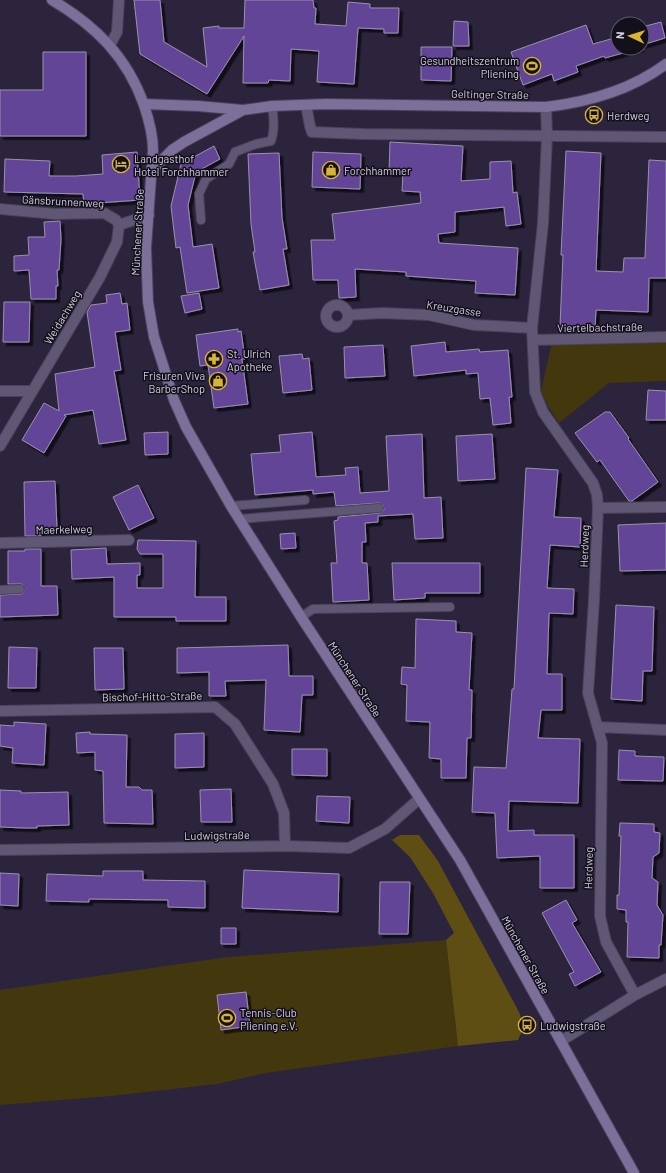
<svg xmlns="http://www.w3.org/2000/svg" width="666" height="1173" font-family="Barlow,sans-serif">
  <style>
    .green { fill: #43370e }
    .forest { fill: #5f4e14 }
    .building { fill: #624596; stroke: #9991b0; filter: url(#shadow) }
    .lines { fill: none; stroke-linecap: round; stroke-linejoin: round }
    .service-casing { stroke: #494258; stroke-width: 10 }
    .minor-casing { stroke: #494258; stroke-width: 12 }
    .secondary-casing { stroke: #494258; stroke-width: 12 }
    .service { stroke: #5f5774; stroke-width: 8 }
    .minor { stroke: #5f5774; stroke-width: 10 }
    .secondary { stroke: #7c6f9a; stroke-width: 10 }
    .labels { text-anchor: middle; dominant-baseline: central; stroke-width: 3; stroke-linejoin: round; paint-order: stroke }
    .poi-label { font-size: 11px; fill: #d2cedf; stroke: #13101b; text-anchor: start }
    .street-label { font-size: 11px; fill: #d2cedf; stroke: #13101b }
  </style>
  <defs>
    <filter id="shadow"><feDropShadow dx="3.5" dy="3.5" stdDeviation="0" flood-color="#0009"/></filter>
  </defs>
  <rect width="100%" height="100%" fill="#2c243d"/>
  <path class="green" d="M552 342H666V381L609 383 559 423 549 408 541 391Z
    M446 940 458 1046 266 1073 217 1084 111 1096 0 1105V990L228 957Z"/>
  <path class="forest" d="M400 835H419L438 861 520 1014 523 1029 518 1040 458 1046 446 940 454 933 433 893 410 857 392 840Z"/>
  <path class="building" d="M134 0H160L164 42 207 67 203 28 219 26V28H244L245 0H313L314 8H316L315 24 346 26 348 2 370 4V8H399L398 33H384V29L358 28 354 84 317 82 319 51 291 49 290 81 269 80 268 83H243L244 36 207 94 140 54Z
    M454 21 468 22 469 46H453Z
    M661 22 665 38 642 45V27Z
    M586 25 593 44 618 37V48H641L605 58 604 56 576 66 578 72 554 81 552 74 523 85 511 52Z
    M421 47H452L451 81 421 80Z
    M43 52H86V136H0V90H43Z
    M390 142 463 146 461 181 490 179V162L511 161 513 193 517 192 521 224 506 226 504 207 455 212V232L438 234 439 243 518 248 515 295 475 293 476 281 406 276V272L355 269 356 297 339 298 338 280H313L311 240H335L332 214 421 203 420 192 402 191 403 173H389Z
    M214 146 220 159 196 172 188 205 193 247 212 244 219 288 187 293 180 247 176 248 171 206 181 164Z
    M566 151 601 153 596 271 623 272 624 258H645L649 160 666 161V278H649L648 312 596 310 595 328 560 326 563 255H561Z
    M137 152 140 200 84 204 83 194 4 192 5 159 50 161 49 176H76L103 174 102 155Z
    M313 152 361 154 360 189 312 187Z
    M279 153 282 218 287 249H283L289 285 260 290 253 252H255L251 224 248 154Z
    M60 221 61 239 59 270H57L58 286H56V299H31L29 270 14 271V256L29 255 28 237H45L44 222Z
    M120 293 122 304 127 303 130 330 115 332 121 370 114 371 126 440 99 444 93 410 64 415 66 416 44 453 22 440 44 403 59 411 55 374 95 367 87 312 91 305 107 303 106 295Z
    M199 293 202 309 185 313 181 296Z
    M4 302H30L29 342H3Z
    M238 329V332L241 331 245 359H242L248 404 214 408 208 365 200 366 196 335Z
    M445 342 446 352 479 349 480 352 508 350 512 397H509L511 423 493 425 490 398 480 399 478 373 466 374V370L414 376 411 346Z
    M383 345 385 376 345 378 344 347Z
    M302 354 303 359 309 358 312 390 283 393 279 356Z
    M648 390 666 391V420H646Z
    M605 412H610L629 438 628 439 658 482 632 501H629L600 460 597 462 575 433Z
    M168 432V454L145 455 144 433Z
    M312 432 316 477 346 475 345 468 358 467 360 493 389 491 386 436 422 434 424 498 441 497 443 538 415 539 413 514 378 516V522L365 523 366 542H362V563H367L369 600 333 602 331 563H337L334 521 338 520V517L380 513 384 510 383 505 379 503 336 506 334 492 313 494V490L255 495 251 454 281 452 279 435Z
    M492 434 495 479 458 481 456 436Z
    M526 468 558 470 554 517 581 518 580 547 550 545 547 588 574 589 573 614 549 613 547 674H562V710H541L538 738 580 739 578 803 509 801 508 831 534 830V835H574V888H540V856L497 858 495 813 472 812 474 767 506 768 512 689H514Z
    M55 481 57 529 41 530V536H25L24 482Z
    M138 485 154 518 129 530 113 497Z
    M666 523V570L620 571 618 525Z
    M295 533 296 548 281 549 280 534Z
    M138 540 196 541 195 597H226V621H176V617H114V577L72 579 71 550 106 548 107 564 140 563V575H137V588H163V554H140L137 549Z
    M25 549H41V586H57L58 615 0 617V595L21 594 23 593 25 589 22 584H8V551H25Z
    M392 563H480V593H425V598L394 600Z
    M616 605 654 607 652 671H643L642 701 611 699Z
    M416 619 456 621V632L472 633 469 690H472L471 738H467L466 778H441V759L429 758 430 722 406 721 407 685 401 684 402 667 415 668Z
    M288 645 289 676H313V695H302L300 732 264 730 266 680 225 681 226 696H209V672L177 673V648Z
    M9 647 37 648 36 688H8Z
    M94 648H123L124 689 95 690Z
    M14 722 46 724 44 765 12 763 13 748 0 746V725L14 726Z
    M90 732V734L127 735 126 787H139L142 790H152L153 824 104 823 103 771 95 770V752L77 753 76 733Z
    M204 733V767L175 768V734Z
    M292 749H327V776L292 775Z
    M619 750 635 751V756L664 757 663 781 618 780Z
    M231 789 232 822H201L200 790Z
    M0 790 21 791V793L68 792 69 825 37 826V828H25L0 827Z
    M317 796 350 797 349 823 316 821Z
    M620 823 654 824V832L660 833 659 853 653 857 652 878 658 882 657 905 663 915 661 945H659V958L627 957 628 922H626V910L617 909V895H619L621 836H619Z
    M244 870 339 874 338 912 242 908Z
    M103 871H143V880L205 881V908L168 907V900L89 899V902L46 901 47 874 103 876Z
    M0 873 19 874 18 906 0 905Z
    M380 882H410L408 934H379Z
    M566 900 577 920 572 923 601 972 575 986 569 974 574 972 542 913Z
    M221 928H236V944H221Z
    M246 992 250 1026 221 1030 217 995Z"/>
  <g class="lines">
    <defs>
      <path id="service" d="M201 220 199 194 206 179 229 164 235 152 256 144 271 141C275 130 274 118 272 106
        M231 506 305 500
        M239 519 379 508
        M0 590 20 589
        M301 617 313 609 450 607"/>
      <path id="minor" d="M110 45 117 32 119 0
        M306 105 310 126 312 132 363 134 666 137
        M546 107 547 136 543 223 532 328 535 392 543 412 593 483 597 495 598 508 594 600 588 693 602 743 600 916 606 942 635 995
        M0 209 55 214 104 213 116 220 119 225
        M119 225 149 215
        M326 316a11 11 0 1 1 22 0a11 11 0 1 1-22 0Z
        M348 315 382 313 429 315 474 325 532 328
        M534 340 666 337
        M0 391H32
        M0 446 100 277 117 242 119 225
        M598 508 666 507
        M0 543 129 540
        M0 711 215 707 235 724 273 784 284 813 285 846
        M598 727 666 730
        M0 850 285 846 349 848 385 829 419 799
        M561 1041 635 995 666 979"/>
      <path id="secondary" d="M52 0C96 26 127 57 144 105 149 120 153 134 153 150L146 248 148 302 154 337 163 365 174 400 186 427 231 506 301 617 460 860 634 1173
        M144 104 198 106 243 110 272 106 326 104 546 107C588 102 631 90 666 64
        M152 170 172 150 184 142 243 110"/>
    </defs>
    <use href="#service" class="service-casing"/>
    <use href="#minor" class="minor-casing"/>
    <use href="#secondary" class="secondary-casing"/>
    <use href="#service" class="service"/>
    <use href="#minor" class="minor"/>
    <use href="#secondary" class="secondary"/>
  </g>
  <defs>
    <symbol id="stadium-ring" viewBox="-11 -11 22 22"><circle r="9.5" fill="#13101b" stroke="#d9b334" stroke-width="1.5"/><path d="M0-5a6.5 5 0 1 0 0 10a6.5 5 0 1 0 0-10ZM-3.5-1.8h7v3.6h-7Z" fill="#d9b334"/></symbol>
    <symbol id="bus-ring" viewBox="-11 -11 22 22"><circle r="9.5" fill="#13101b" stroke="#d9b334" stroke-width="1.5"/><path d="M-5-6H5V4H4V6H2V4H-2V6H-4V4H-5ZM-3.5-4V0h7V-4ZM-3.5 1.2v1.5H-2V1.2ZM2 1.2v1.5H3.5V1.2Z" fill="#d9b334"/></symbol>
    <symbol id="hotel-ring" viewBox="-11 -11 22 22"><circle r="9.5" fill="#13101b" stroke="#d9b334" stroke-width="1.5"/><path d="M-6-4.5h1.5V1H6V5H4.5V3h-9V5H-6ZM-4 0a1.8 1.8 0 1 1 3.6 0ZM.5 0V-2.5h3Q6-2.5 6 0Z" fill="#d9b334"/></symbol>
    <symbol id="shop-ring" viewBox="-11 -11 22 22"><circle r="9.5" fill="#13101b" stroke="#d9b334" stroke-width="1.5"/><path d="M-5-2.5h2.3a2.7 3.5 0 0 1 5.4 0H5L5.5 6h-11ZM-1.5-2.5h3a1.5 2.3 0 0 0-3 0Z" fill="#d9b334"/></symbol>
    <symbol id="pharmacy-ring" viewBox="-11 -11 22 22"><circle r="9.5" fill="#13101b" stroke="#d9b334" stroke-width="1.5"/><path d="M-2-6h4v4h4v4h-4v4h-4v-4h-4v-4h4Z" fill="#d9b334"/></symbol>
  </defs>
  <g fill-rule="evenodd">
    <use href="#stadium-ring" x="522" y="56" width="20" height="20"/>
    <use href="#bus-ring" x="584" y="105" width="20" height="20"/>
    <use href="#hotel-ring" x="111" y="154" width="20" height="20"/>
    <use href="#shop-ring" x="321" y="160" width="20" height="20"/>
    <use href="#pharmacy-ring" x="204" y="349" width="20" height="20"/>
    <use href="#shop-ring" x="208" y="371" width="20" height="20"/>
    <use href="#stadium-ring" x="217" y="1008" width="20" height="20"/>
    <use href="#bus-ring" x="517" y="1015" width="20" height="20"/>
  </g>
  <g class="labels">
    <g class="poi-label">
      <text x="519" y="60" text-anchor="end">Gesundheitszentrum<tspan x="519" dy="13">Pliening</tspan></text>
      <text x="607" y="115">Herdweg</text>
      <text x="134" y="158">Landgasthof<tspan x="134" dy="13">Hotel Forchhammer</tspan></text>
      <text x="344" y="170">Forchhammer</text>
      <text x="227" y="353">St. Ulrich<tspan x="227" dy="13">Apotheke</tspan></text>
      <text x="205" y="375" text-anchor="end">Frisuren Viva<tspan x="205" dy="13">BarberShop</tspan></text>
      <text x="240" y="1012">Tennis-Club<tspan x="240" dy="13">Pliening e.V.</tspan></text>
      <text x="540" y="1025">Ludwigstraße</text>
    </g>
    <g class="street-label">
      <text transform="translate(490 94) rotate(1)">Geltinger Straße</text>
      <text transform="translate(63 201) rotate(3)">Gänsbrunnenweg</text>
      <text transform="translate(137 232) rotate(-87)">Münchener Straße</text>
      <text transform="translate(454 308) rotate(9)">Kreuzgasse</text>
      <text transform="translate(62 317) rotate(-59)">Weidachweg</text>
      <text transform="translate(600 327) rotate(-1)">Viertelbachstraße</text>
      <text transform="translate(64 529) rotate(-1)">Maerkelweg</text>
      <text transform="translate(584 546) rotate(-88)">Herdweg</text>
      <text transform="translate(355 679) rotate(57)">Münchener Straße</text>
      <text transform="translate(152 696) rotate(-1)">Bischof-Hitto-Straße</text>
      <text transform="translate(217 835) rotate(-1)">Ludwigstraße</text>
      <text transform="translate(588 868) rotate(-89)">Herdweg</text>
      <text transform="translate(526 955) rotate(61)">Münchener Straße</text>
    </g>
  </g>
  <g transform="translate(630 36) rotate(274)"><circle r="19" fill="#13101b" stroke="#5f5c69"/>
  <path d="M0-3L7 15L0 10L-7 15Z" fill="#d9b334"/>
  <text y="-6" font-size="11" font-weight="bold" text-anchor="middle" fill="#d2cedf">N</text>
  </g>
</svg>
